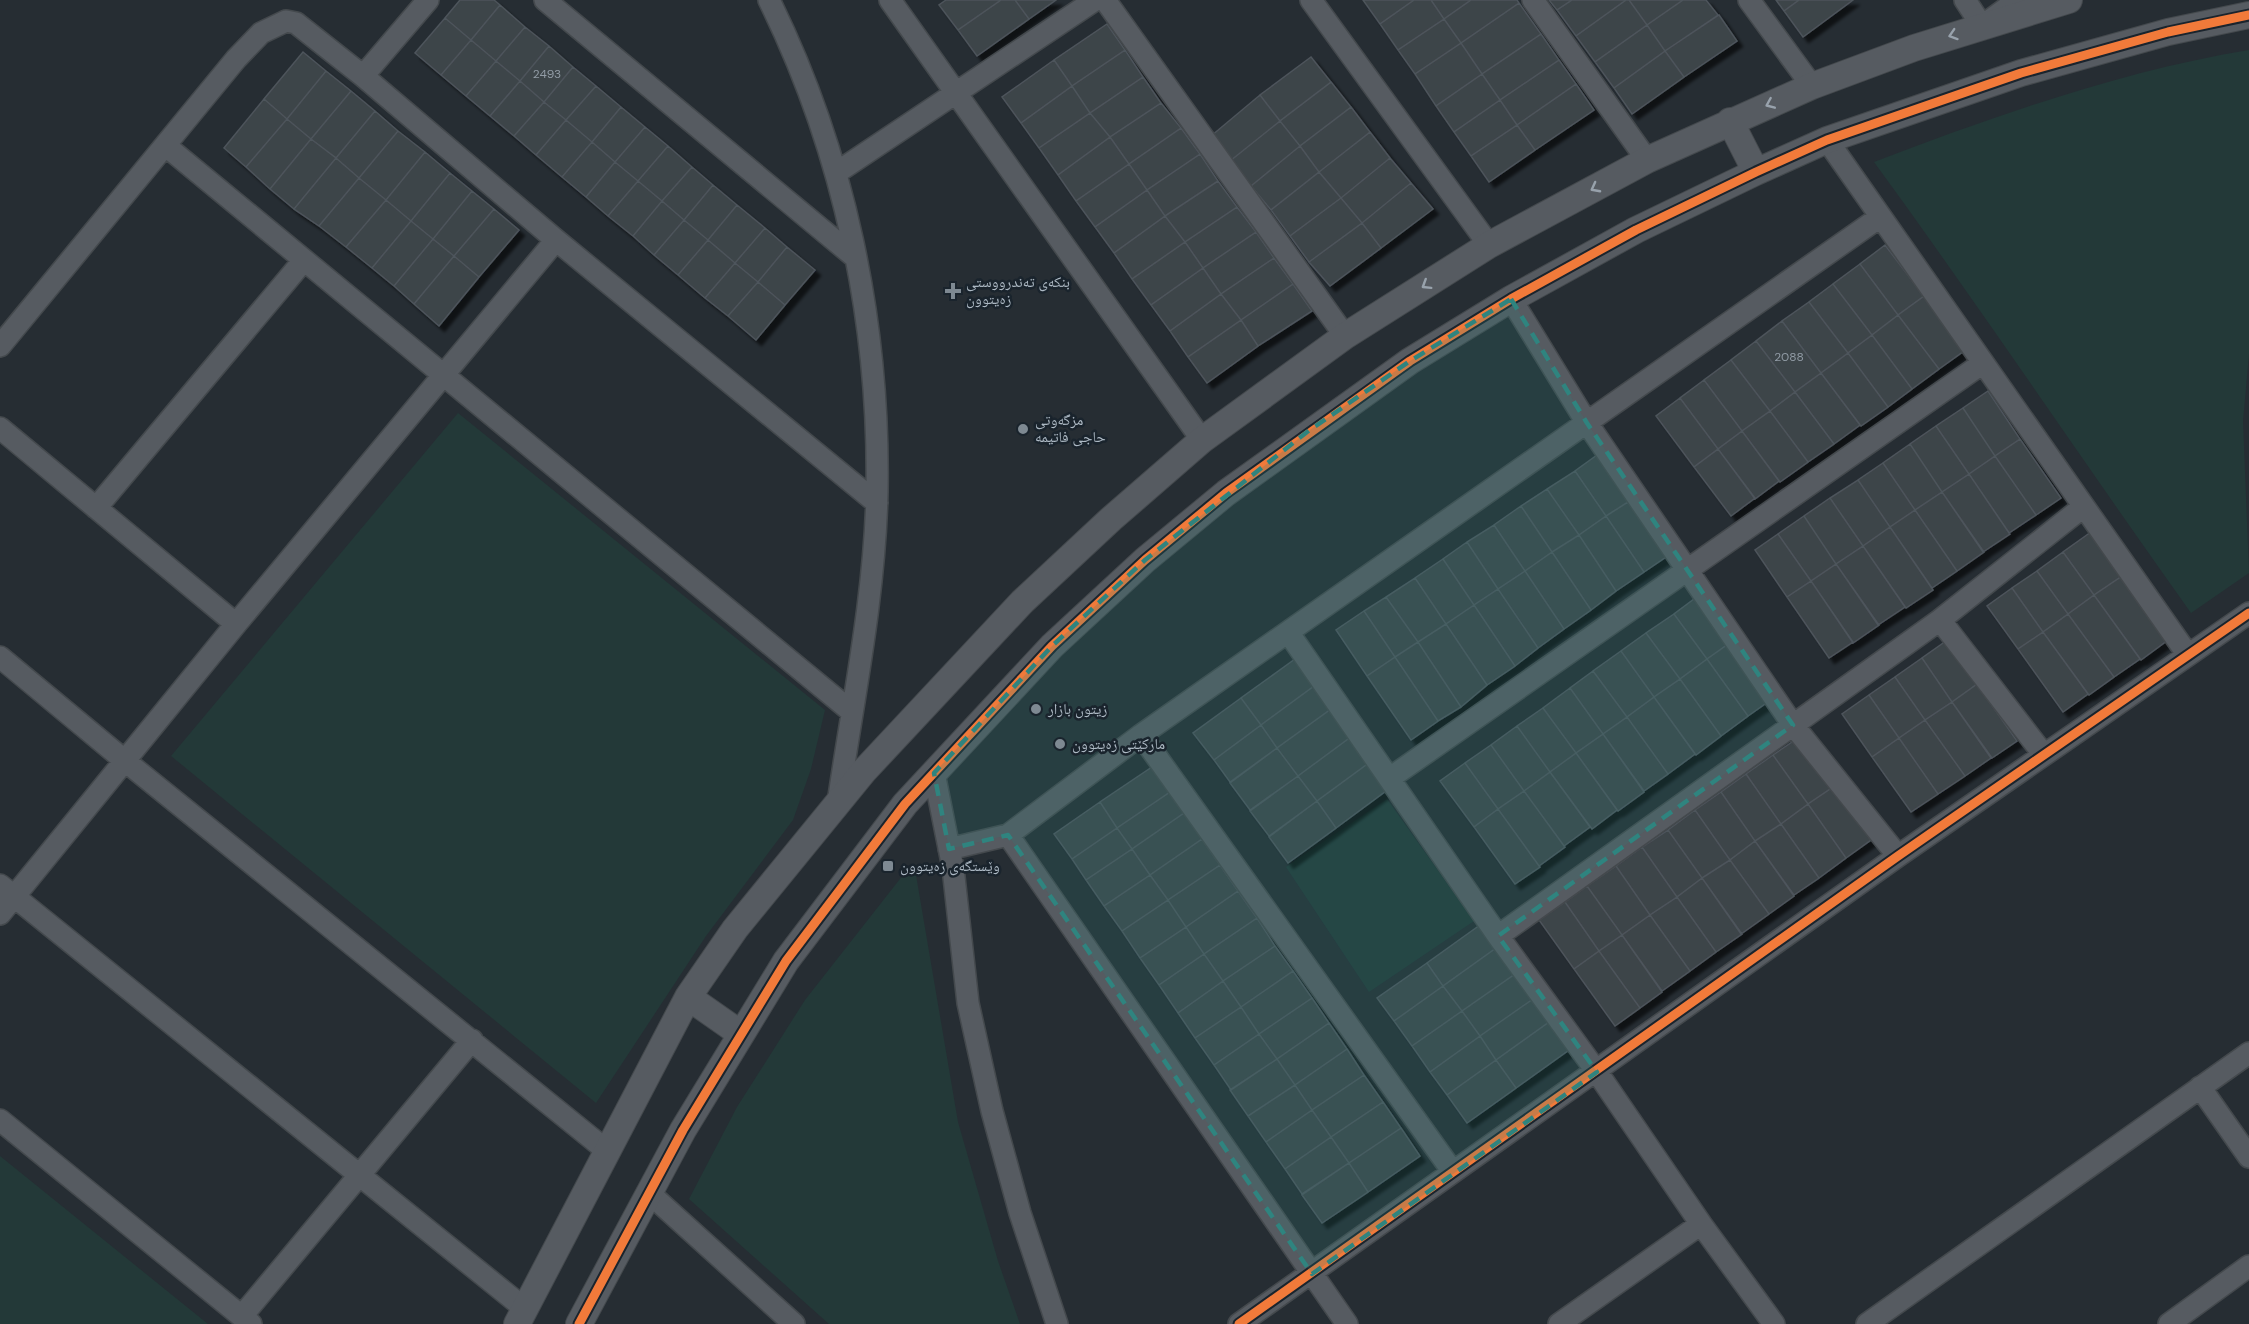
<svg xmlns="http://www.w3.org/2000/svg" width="2249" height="1324" font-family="'DM Sans','Noto Naskh Arabic',sans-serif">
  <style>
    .green { fill: #233938 }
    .building { fill: #3e4449; stroke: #4d545b; stroke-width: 1.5; filter: url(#shadow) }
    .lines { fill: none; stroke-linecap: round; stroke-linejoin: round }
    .minor-casing { stroke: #44494d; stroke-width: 24 }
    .tertiary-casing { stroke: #44494d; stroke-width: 28 }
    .minor { stroke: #565b61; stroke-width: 21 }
    .tertiary { stroke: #565b61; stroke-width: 26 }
    .cycleway-casing { stroke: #1a242d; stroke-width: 13 }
    .cycleway { stroke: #f17a3a; stroke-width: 9 }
    .oneway { stroke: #98a2ac }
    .marked { fill: #2f847f; fill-opacity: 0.2; stroke: #2f847f; stroke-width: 4.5; stroke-dasharray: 12 8; stroke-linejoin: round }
    .poi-dot { fill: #7e8992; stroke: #1a242d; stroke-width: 2 }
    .labels { text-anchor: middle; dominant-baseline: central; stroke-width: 5; stroke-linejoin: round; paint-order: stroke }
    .number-label { font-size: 12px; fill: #929ca6 }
    .poi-label { font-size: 15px; fill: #aebac5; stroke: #1a242d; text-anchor: start }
  </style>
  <defs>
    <filter id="shadow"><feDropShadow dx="5.5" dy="5.5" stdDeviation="1.5" flood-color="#0009"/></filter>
  </defs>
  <rect width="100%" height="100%" fill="#262d33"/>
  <path class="green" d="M2249 50V354L2243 421 2249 573 2191 613C2084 463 1982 310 1874 162 1995 116 2121 71 2249 50Z
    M458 413 825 710 811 769 793 820 706 936 596 1103 171 756Z
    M1387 799 1474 921 1369 992 1286 867Z
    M915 869 958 1122 998 1261 1020 1324H829L689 1199 737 1107 805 1000 907 870Z
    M0 1156 208 1324H0Z"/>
  <path class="building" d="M460 0H494L500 5 471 40 445 18Z
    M946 0H1001L958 30 939 5Z
    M1001 0H1015L1029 19 977 56 958 30Z
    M1015 0H1056L1029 19Z
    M1363 0H1414L1380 24Z
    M1414 0H1431L1444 19 1398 50 1380 24Z
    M1431 0H1471L1444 19Z
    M1471 0H1517L1519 3 1461 43 1444 19Z
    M1549 0H1572L1557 10Z
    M1572 0H1626L1576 36 1557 10Z
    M1626 0H1629L1647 25 1595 62 1576 36Z
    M1629 0H1683L1647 25Z
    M1683 0H1706L1718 15 1665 51 1647 25Z
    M1776 0H1799L1784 11Z
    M1799 0H1853L1803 37 1784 11Z
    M1519 3 1541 34 1482 74 1461 43Z
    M500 5 525 27 496 61 471 40Z
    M1719 15 1737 41 1684 77 1665 51Z
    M445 18 471 40 441 75 415 53Z
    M1444 19 1461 43 1415 74 1398 50Z
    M1107 24 1125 50 1072 86 1054 60Z
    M1647 25 1665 51 1614 88 1595 62Z
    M525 27 549 46 520 81 496 61Z
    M1541 34 1559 60 1500 100 1482 74Z
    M471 40 496 61 466 96 441 75Z
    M1461 43 1482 74 1436 106 1415 74Z
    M549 46 573 67 544 102 520 81Z
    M1125 50 1143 77 1090 113 1072 86Z
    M1665 51 1684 77 1632 114 1614 88Z
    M303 52 326 71 287 119 264 99Z
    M1311 57 1331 82 1280 121 1260 95Z
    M1054 60 1072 86 1021 123 1002 97Z
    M1559 60 1576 84 1517 125 1500 100Z
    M496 61 520 81 490 116 466 96Z
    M573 67 596 86 566 120 544 102Z
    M326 71 351 91 311 139 287 119Z
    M1482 74 1500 100 1454 132 1436 106Z
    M1143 77 1161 103 1110 137 1090 113Z
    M520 81 544 102 514 136 490 116Z
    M1331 82 1351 107 1300 146 1280 121Z
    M1576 84 1594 110 1535 150 1517 125Z
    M596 86 621 107 592 142 566 120Z
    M1072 86 1090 113 1039 148 1021 123Z
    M351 91 375 111 336 158 311 139Z
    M1260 95 1280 121 1230 161 1211 136Z
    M264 99 287 119 246 167 224 148Z
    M1500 100 1517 125 1471 156 1454 132Z
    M544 102 566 120 536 155 514 136Z
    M1161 103 1181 128 1129 164 1110 137Z
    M621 107 645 127 615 162 592 142Z
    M1351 107 1370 132 1319 172 1300 146Z
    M375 111 398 131 359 178 336 158Z
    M1090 113 1110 137 1058 175 1039 148Z
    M287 119 311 139 270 189 246 167Z
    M566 120 592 142 562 177 536 155Z
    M1280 121 1300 146 1251 186 1230 161Z
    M1517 125 1535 150 1489 182 1471 156Z
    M645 127 668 146 638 181 615 162Z
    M1181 128 1200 154 1147 190 1129 164Z
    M398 131 425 152 386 200 359 178Z
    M1370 132 1390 158 1341 198 1319 172Z
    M1110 137 1129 164 1076 201 1058 175Z
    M311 139 336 158 294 209 270 189Z
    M592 142 615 162 586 197 562 177Z
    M668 146 692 167 662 201 638 181Z
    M1300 146 1319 172 1271 210 1251 186Z
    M425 152 450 173 411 221 386 200Z
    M1200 154 1218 181 1165 216 1147 190Z
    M336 158 359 178 319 226 294 209Z
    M1390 158 1411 183 1362 223 1341 198Z
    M615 162 638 181 608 216 586 197Z
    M1129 164 1147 190 1095 227 1076 201Z
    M692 167 713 185 684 220 662 201Z
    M1319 172 1341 198 1290 236 1271 210Z
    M450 173 472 191 433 239 411 221Z
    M359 178 386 200 346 247 319 226Z
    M638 181 662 201 633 236 608 216Z
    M1218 181 1237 207 1185 242 1165 216Z
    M1411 183 1433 209 1381 248 1362 223Z
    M713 185 737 205 708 240 684 220Z
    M1147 190 1165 216 1114 253 1095 227Z
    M472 191 494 209 454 256 433 239Z
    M1341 198 1362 223 1309 262 1290 236Z
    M386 200 411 221 372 268 346 247Z
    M662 201 684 220 654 255 633 236Z
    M737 205 765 228 735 263 708 240Z
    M1237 207 1256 232 1203 268 1185 242Z
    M494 209 519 230 479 277 454 256Z
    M1165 216 1185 242 1132 279 1114 253Z
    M684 220 708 240 678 275 654 255Z
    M411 221 433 239 394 286 372 268Z
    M1362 223 1381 248 1330 286 1309 262Z
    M765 228 787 247 758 282 735 263Z
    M1256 232 1274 258 1221 294 1203 268Z
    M433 239 454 256 414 304 394 286Z
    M708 240 735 263 705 298 678 275Z
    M1185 242 1203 268 1151 305 1132 279Z
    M1885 245 1924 296 1898 315 1860 264Z
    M787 247 815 270 785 305 758 282Z
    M454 256 479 277 439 326 414 304Z
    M1274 258 1293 284 1241 320 1221 294Z
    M735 263 758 282 728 316 705 298Z
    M1860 264 1898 315 1872 335 1833 284Z
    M1203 268 1221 294 1170 331 1151 305Z
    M758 282 785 305 756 340 728 316Z
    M1293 284 1312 311 1258 346 1241 320Z
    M1833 284 1872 335 1848 353 1809 302Z
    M1221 294 1241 320 1188 357 1170 331Z
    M1924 296 1964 351 1939 369 1898 315Z
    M1809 302 1848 353 1821 373 1782 321Z
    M1898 315 1939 369 1912 389 1872 335Z
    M1241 320 1258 346 1207 383 1188 357Z
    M1782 321 1821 373 1795 392 1756 341Z
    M1872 335 1912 389 1888 407 1848 353Z
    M1756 341 1795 392 1770 411 1731 360Z
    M1848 353 1888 407 1861 426 1821 373Z
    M1731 360 1770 411 1742 431 1704 380Z
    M1821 373 1860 425 1834 444 1795 392Z
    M1704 380 1742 431 1718 449 1680 398Z
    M1988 391 2020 439 1995 456 1963 408Z
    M1795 392 1834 444 1808 462 1770 411Z
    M1680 398 1718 449 1694 467 1656 416Z
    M1963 408 1995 456 1969 474 1936 426Z
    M1770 411 1808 462 1780 482 1742 431Z
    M1936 426 1969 474 1942 492 1910 444Z
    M1742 431 1779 481 1755 499 1718 449Z
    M2020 439 2061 498 2036 515 1995 456Z
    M1910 444 1942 492 1915 510 1883 463Z
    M1718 449 1755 498 1731 516 1694 467Z
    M1597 455 1628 502 1606 516 1575 471Z
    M1995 456 2036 515 2009 533 1969 474Z
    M1883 463 1915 510 1890 527 1858 480Z
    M1575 471 1606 516 1579 535 1547 489Z
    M1969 474 2010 534 1983 552 1942 492Z
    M1858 480 1890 527 1863 546 1830 498Z
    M1547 489 1579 535 1552 552 1521 506Z
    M1942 492 1984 552 1957 571 1915 510Z
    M1830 498 1863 546 1836 564 1804 516Z
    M1628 502 1666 557 1644 572 1606 516Z
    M1521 506 1552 552 1525 571 1494 525Z
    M1915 510 1957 571 1932 588 1890 527Z
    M1606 516 1644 572 1616 591 1579 535Z
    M1804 516 1836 564 1811 581 1778 534Z
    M1494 525 1525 571 1498 589 1467 542Z
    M1890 527 1933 590 1906 608 1863 546Z
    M2091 532 2122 576 2094 595 2063 552Z
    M1778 534 1811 581 1787 597 1755 550Z
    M1579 535 1616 591 1591 610 1552 552Z
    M1467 542 1498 589 1474 605 1443 559Z
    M1863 546 1905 607 1878 625 1836 564Z
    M1552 552 1591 610 1564 629 1525 571Z
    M2063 552 2094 595 2068 614 2037 571Z
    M1443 559 1474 605 1446 624 1415 578Z
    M1836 564 1879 625 1853 643 1811 581Z
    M1525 571 1564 629 1538 648 1498 589Z
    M2037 571 2068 614 2043 632 2012 588Z
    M2122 576 2168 640 2141 660 2094 595Z
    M1415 578 1446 624 1418 642 1386 597Z
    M1811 581 1853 642 1829 658 1787 597Z
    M2012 588 2043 632 2018 649 1987 606Z
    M1498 589 1538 648 1515 666 1474 605Z
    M2094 595 2140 659 2114 677 2068 614Z
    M1698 596 1731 642 1707 659 1674 614Z
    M1386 597 1418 642 1395 657 1364 611Z
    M1474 605 1515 666 1487 685 1446 624Z
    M1364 611 1395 657 1367 676 1336 630Z
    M1674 614 1707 659 1680 679 1646 633Z
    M2068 614 2114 677 2089 695 2043 632Z
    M1446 624 1487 685 1461 707 1418 642Z
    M2043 632 2088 694 2063 712 2018 649Z
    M1646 633 1680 679 1654 697 1621 651Z
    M1946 641 1977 684 1952 702 1922 658Z
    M1418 642 1461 707 1438 721 1395 657Z
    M1731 642 1772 699 1748 716 1707 659Z
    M1621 651 1654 697 1627 717 1593 671Z
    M1395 657 1438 721 1411 740 1367 676Z
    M1922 658 1952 702 1925 720 1895 677Z
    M1295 659 1314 686 1261 725 1241 698Z
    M1707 659 1748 716 1721 736 1680 679Z
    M1593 671 1627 717 1603 734 1570 688Z
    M1895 677 1925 720 1899 738 1869 695Z
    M1680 679 1721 736 1696 755 1654 697Z
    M1977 684 2017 741 1992 758 1952 702Z
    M1314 686 1331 709 1277 748 1261 725Z
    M1570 688 1603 734 1576 753 1543 708Z
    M1869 695 1899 738 1872 757 1842 714Z
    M1654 697 1695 754 1668 774 1627 717Z
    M1241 698 1261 725 1214 760 1193 733Z
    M1952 702 1991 758 1965 776 1925 720Z
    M1543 708 1576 753 1550 772 1517 726Z
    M1331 709 1352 736 1298 776 1277 748Z
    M1627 717 1668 774 1644 791 1603 734Z
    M1925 720 1965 776 1938 794 1899 738Z
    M1261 725 1277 748 1230 782 1214 760Z
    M1517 726 1550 772 1524 791 1491 745Z
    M1603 734 1644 792 1618 811 1576 753Z
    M1352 736 1370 762 1317 801 1298 776Z
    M1798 738 1833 787 1808 804 1773 755Z
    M1899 738 1938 794 1911 812 1872 757Z
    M1491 745 1524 791 1498 809 1465 763Z
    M1277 748 1298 776 1250 810 1230 783Z
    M1576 753 1617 810 1592 829 1550 772Z
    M1773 755 1808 804 1781 824 1746 774Z
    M1370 762 1390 788 1336 828 1317 801Z
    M1465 763 1498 809 1474 827 1440 781Z
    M1152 767 1170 792 1117 828 1100 802Z
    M1550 772 1590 827 1564 846 1524 791Z
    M1746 774 1781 824 1755 841 1721 792Z
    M1298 776 1317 801 1269 836 1250 811Z
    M1833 787 1871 840 1846 858 1808 804Z
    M1524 791 1565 847 1539 866 1498 809Z
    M1170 792 1184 813 1132 849 1117 828Z
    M1721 792 1755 841 1730 860 1695 810Z
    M1317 801 1336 828 1288 863 1269 837Z
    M1100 802 1117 828 1072 859 1054 834Z
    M1808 804 1846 858 1819 878 1781 824Z
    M1498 809 1540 867 1515 884 1474 827Z
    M1695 810 1730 860 1702 878 1668 830Z
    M1184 813 1202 839 1150 875 1132 849Z
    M1781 824 1819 878 1794 895 1755 841Z
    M1117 828 1132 849 1086 880 1072 859Z
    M1668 830 1702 878 1677 897 1642 847Z
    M1202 839 1220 865 1168 900 1150 875Z
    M1755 841 1794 896 1769 914 1730 860Z
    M1642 847 1677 897 1650 915 1616 866Z
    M1132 849 1150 875 1104 906 1086 880Z
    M1730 860 1769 914 1741 934 1702 878Z
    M1220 865 1238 891 1186 927 1168 900Z
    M1616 866 1650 915 1622 935 1587 886Z
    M1150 875 1168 900 1122 931 1104 906Z
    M1702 878 1742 934 1716 952 1677 897Z
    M1587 886 1622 935 1599 951 1565 902Z
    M1238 891 1257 918 1204 954 1186 927Z
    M1677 897 1716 952 1690 971 1650 915Z
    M1168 900 1186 927 1140 958 1122 931Z
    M1565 902 1599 951 1574 969 1539 920Z
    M1650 915 1690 971 1662 991 1622 935Z
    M1257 918 1275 946 1223 981 1204 954Z
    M1480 925 1496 948 1443 986 1427 963Z
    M1186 927 1204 954 1159 985 1140 958Z
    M1622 935 1662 992 1640 1008 1599 951Z
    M1275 946 1293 971 1241 1007 1223 981Z
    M1496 948 1515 974 1462 1011 1443 986Z
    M1599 951 1640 1008 1615 1026 1574 969Z
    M1204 954 1223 981 1178 1013 1159 985Z
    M1427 963 1443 986 1394 1021 1377 998Z
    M1293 971 1312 998 1259 1034 1241 1007Z
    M1515 974 1533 999 1480 1036 1462 1011Z
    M1223 981 1241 1007 1195 1038 1178 1013Z
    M1443 986 1462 1011 1412 1046 1394 1021Z
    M1312 998 1329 1023 1277 1059 1259 1034Z
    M1533 999 1549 1022 1496 1060 1480 1036Z
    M1241 1007 1259 1034 1214 1065 1195 1038Z
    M1462 1011 1480 1036 1430 1072 1412 1046Z
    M1549 1022 1569 1050 1516 1088 1496 1060Z
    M1329 1023 1347 1049 1295 1085 1277 1059Z
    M1259 1034 1277 1059 1231 1090 1214 1065Z
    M1480 1036 1496 1060 1447 1095 1430 1072Z
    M1347 1049 1364 1075 1312 1110 1295 1085Z
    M1277 1059 1295 1085 1248 1116 1230 1090Z
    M1496 1060 1516 1088 1467 1123 1447 1095Z
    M1364 1075 1383 1102 1331 1137 1312 1110Z
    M1295 1085 1312 1110 1266 1142 1248 1116Z
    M1383 1102 1401 1128 1349 1163 1331 1137Z
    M1312 1110 1331 1137 1285 1169 1266 1142Z
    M1401 1128 1420 1156 1368 1192 1349 1163Z
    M1331 1137 1349 1163 1302 1194 1285 1169Z
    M1349 1163 1368 1192 1322 1223 1302 1195Z"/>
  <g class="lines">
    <defs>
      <path id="minor" d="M545 0 856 258
        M769 0C844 152 880 323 877 492 875 596 853 700 838 803
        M890 0 1202 440
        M1105 0 1345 336
        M1311 0 1489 245
        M1533 0 1647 160
        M1749 0 1812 86
        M1965 0 1982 26 2018 0
        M363 76 428 0
        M1827 140 2188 655
        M166 146 852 712
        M836 173 1095 0
        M1511 299 1587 423 1793 725 1898 856
        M0 346 236 59 261 33 286 21 296 23 363 76 556 240 877 503
        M0 428 236 624
        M96 508 304 260
        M1940 620 2044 755
        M1288 632 1498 936 1597 1072 1701 1224 1774 1324
        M0 657 124 760 606 1150
        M1141 735 1453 1172
        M934 773 953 868 968 1003 992 1111 1020 1213 1057 1324
        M1390 778 1983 363
        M1008 835 1347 1324
        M949 849 1008 835 1141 735 1880 217
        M0 885 524 1308
        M0 914 236 624 556 240
        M1498 936 1940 620 2083 507
        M2200 1087 2249 1157
        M0 1120 251 1324
        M648 1192 794 1324
        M242 1316 472 1040
        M1239 1324 1898 856 2249 613
        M1559 1324 1701 1224
        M1867 1324 2249 1053
        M2169 1324 2249 1266"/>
      <path id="tertiary" d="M1730 121 1756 172
        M688 997 741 1034
        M517 1324 688 997 735 929 864 771 1022 602 1111 519 1202 440 1345 336 1489 245 1647 160 1812 86 1914 48 2069 0
        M579 1324 683 1130 786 961 905 804 1052 646 1145 560 1226 493 1410 361 1511 299 1636 230 1756 172 1827 140 2021 73 2168 32 2249 15"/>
    </defs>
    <use href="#minor" class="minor-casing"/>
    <use href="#tertiary" class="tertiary-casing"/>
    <use href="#minor" class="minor"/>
    <use href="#tertiary" class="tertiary"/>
    <defs>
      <path id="cycleway" d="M579 1324 683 1130 786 961 905 804 1052 646 1145 560 1226 493 1410 361 1511 299 1636 230 1756 172 1827 140 2021 73 2168 32 2249 15
        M1239 1324 1898 856 2249 613"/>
    </defs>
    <use href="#cycleway" class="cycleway-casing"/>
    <use href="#cycleway" class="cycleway"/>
  </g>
  <defs><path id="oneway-chevron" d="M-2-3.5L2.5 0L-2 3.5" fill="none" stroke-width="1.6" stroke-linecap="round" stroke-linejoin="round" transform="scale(1.5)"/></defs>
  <g class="oneway">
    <use href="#oneway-chevron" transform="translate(1953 35) rotate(162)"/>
    <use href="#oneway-chevron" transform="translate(1770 104) rotate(157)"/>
    <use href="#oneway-chevron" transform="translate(1595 188) rotate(152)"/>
    <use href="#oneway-chevron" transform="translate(1426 285) rotate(148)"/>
  </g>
  <path class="marked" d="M1511 299 1587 423 1793 725 1498 936 1597 1072 1312 1274 1008 835 949 849 934 773 1052 646 1145 560 1307 432 1410 361Z"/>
  <g class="poi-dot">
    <path d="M950 282h6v6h6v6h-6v6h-6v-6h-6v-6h6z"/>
    <circle cx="1023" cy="429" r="6"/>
    <circle cx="1036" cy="709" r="6"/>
    <circle cx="1060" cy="744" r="6"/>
    <rect x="882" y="860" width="12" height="12" rx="3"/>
  </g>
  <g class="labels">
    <g class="number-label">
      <text x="547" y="74">2493</text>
      <text x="1789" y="357">2088</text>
    </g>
    <g class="poi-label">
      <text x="966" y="282">بنکەی تەندرووستی<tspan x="966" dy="17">زەیتوون</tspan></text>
      <text x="1035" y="420">مزگەوتی<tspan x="1035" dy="17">حاجی فاتیمە</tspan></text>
      <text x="1048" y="709">زيتون بازار</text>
      <text x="1072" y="744">مارکێتی زەیتوون</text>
      <text x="900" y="866">وێستگەی زەیتوون</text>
    </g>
  </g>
</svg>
